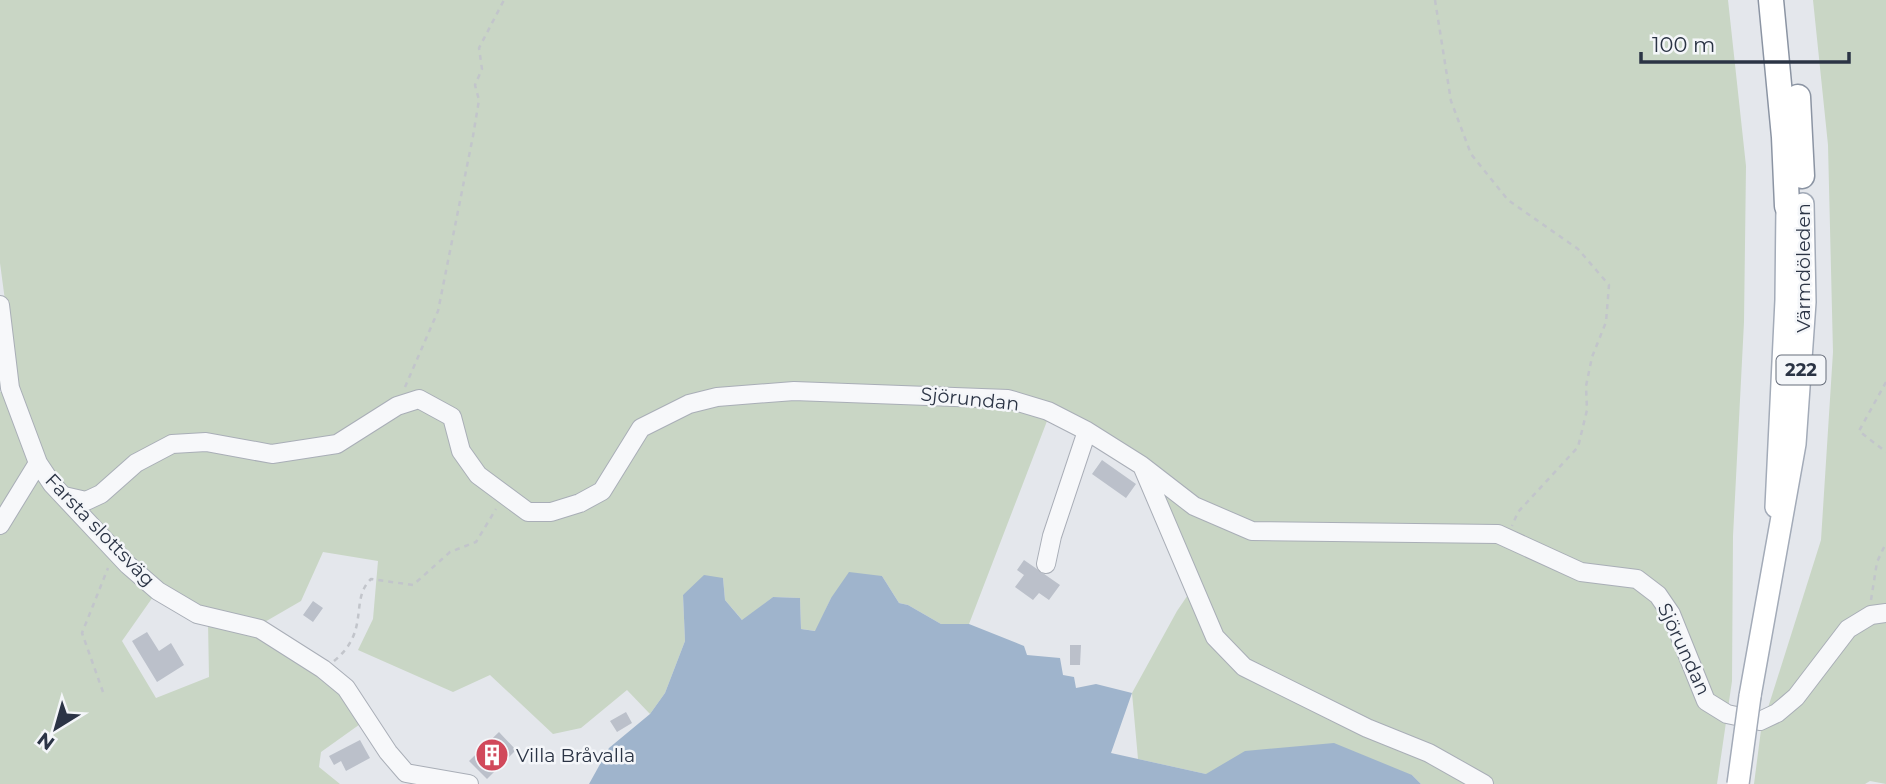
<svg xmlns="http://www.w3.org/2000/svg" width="1886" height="784" font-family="Montserrat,sans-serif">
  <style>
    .green { fill: #c9d6c5 }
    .water { fill: #9fb4cc }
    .building { fill: #bbc0ca }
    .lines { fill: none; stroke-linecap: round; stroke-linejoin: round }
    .minor-casing { stroke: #a9aeb7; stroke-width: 20 }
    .major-casing { stroke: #a3abb8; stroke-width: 24 }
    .highway-casing { stroke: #8b94a3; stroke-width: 27 }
    .path { stroke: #c2c5cb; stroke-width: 2.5; stroke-dasharray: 5 5; stroke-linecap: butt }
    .minor { stroke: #f7f8fa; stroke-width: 18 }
    .major { stroke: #fff; stroke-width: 21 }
    .highway { stroke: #fff; stroke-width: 24 }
    .major-bridge-casing { stroke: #a3abb8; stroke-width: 24; stroke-linecap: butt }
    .major-bridge { stroke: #fff; stroke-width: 21 }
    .labels { text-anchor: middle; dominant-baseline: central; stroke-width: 5; stroke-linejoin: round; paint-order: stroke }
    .shield { fill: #f4f6f9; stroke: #676e7b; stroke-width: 2 }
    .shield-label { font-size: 18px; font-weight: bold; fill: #2b3445 }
    .street-label { font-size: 19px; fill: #2b3445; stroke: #f4f6f9 }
    .poi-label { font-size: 19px; fill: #2b3445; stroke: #f4f6f9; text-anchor: start }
  </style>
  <rect width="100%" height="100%" fill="#e4e7ec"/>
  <path class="green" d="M0 0H1728L1746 166 1744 322 1733 536 1732 681 1717 784H1421L1412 775 1206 774 1138 759 1132 693 1177 611 1194 586 1148 464 1052 408 969 624H941L908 605 899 603 882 576 831 598 816 631 801 629 800 598 773 597 743 621 725 600 723 578 683 595 685 641 665 693 650 714 627 690 581 728 553 734 490 675 453 692 358 650 373 619 378 561 323 552 301 601 263 623 195 607 161 586 52 475 16 383 0 263Z
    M1813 0H1886V784L1870 781 1865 784H1754L1761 730 1821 540 1833 352 1828 145Z
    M0 392H6L23 441 155 594 122 641 156 698 209 677 208 622 256 632 343 692 363 722 321 752 319 767 340 784H0Z"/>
  <path class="water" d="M849 572 882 576 899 603 908 605 941 624H969L1024 646 1027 655 1060 658 1063 675 1074 677 1076 688 1096 684 1132 693 1111 753 1206 774 1245 751 1334 743 1412 775 1421 784H589L609 748 650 714 665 693 685 641 683 595 704 575 723 578 725 600 742 620 773 597 800 598 801 629 815 631 831 598Z"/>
  <path class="building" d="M1102 460 1136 484 1126 498 1092 474Z
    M1024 560 1060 585 1049 600 1039 593 1033 600 1015 587 1024 575 1017 570Z
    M313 601 323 608 313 622 303 615Z
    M147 632 159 651 171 643 184 665 157 682 132 641Z
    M1070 645H1081L1080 665H1070Z
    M626 712 632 723 617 732 610 721Z
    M499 732 516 750 487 779 469 761Z
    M360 740 370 758 346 771 341 761 334 765 329 756Z"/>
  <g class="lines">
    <defs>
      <path id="minor" d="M0 305 10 388 38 463 52 484 128 565 158 591 197 614 260 629 323 669 346 688 388 752 406 773 469 784
        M1143 468 1215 637 1244 667 1367 728 1429 753 1484 784
        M64 496 86 501 101 494 136 463 172 444 206 442 272 454 337 444 397 406 419 399 452 417 461 451 478 475 528 512H551L580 503 602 491 641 428 689 404 717 397 794 391 1008 399 1048 411 1087 431 1141 465 1194 506 1252 531 1498 534 1581 572 1637 579 1658 595 1671 614 1706 701 1727 714 1760 721 1777 713 1796 697 1848 629 1871 615 1886 613
        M0 525 38 463
        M1046 564 1052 536 1087 431"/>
      <path id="major" d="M1776 507 1786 300 1787 206
        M1750 696 1795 444 1805 302 1803 204"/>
      <path id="highway" d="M1771 0 1784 137 1787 206
        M1798 97 1802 176"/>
    </defs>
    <use href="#minor" class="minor-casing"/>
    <use href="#major" class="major-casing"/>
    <use href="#highway" class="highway-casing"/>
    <path class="path" d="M1435 0 1451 101 1471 154 1508 200 1578 249 1609 285 1606 322 1592 357 1586 386 1587 410 1578 447 1518 512 1512 526
      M1886 382 1859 431 1886 452
      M405 387 438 311 473 136 479 100 475 85 482 69 479 48 504 0
      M1871 600 1877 562 1886 543
      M334 661C371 631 349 600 371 579L413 585 450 552 476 542 496 509
      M103 692 82 633 108 568"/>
    <use href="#minor" class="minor"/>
    <use href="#major" class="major"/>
    <use href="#highway" class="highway"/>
    <defs>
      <path id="major-bridge" d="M1738 784 1750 696"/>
    </defs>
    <use href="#major-bridge" class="major-bridge-casing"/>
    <use href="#major-bridge" class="major-bridge"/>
  </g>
  <defs>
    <symbol id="building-disc" viewBox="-11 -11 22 22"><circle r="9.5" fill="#d1495b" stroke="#f4f6f9"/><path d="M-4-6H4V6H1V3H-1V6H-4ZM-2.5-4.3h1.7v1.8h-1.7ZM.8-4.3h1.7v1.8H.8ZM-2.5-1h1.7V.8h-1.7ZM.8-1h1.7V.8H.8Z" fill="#fff"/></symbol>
  </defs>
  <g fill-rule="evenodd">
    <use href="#building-disc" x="473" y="736" width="38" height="38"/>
  </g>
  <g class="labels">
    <rect class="shield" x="1776.5" y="355.5" width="49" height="29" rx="5"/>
    <g class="shield-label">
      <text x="1801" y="370">222</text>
    </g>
    <g class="street-label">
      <text transform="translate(1803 268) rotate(-90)">Värmdöleden</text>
      <text transform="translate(970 399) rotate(6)">Sjörundan</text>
      <text transform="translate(100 530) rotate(46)">Farsta slottsväg</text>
      <text transform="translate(1684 649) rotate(65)">Sjörundan</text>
    </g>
    <g class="poi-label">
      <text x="516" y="755">Villa Bråvalla</text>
    </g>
  </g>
  <g transform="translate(56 728) rotate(217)" stroke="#f4f6f9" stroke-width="5" paint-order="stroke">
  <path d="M0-5L12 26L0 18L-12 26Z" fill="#2b3445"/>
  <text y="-10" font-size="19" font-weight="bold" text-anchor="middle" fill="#2b3445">N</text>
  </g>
  <path d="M1641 52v10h208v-10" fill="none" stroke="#2b3445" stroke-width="3.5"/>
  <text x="1652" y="52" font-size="21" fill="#2b3445" stroke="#f4f6f9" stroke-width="5" paint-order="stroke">100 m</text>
</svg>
